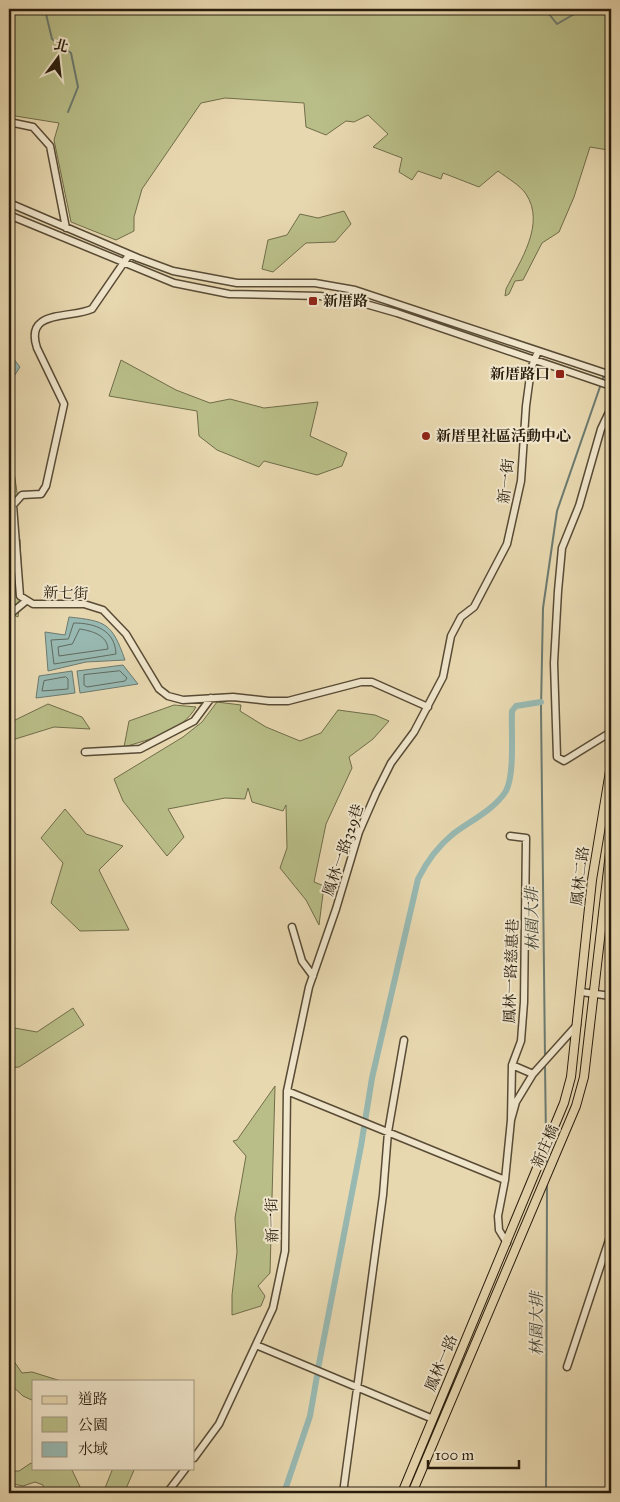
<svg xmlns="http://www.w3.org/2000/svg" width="620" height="1502" font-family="'IM FELL Great Primer','Noto Serif TC',serif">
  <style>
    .green { fill: #b9be88; stroke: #706d4a }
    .water { fill: #98b9b2; stroke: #6b7a70 }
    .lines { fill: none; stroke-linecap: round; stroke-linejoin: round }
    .shore { stroke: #606a5f; stroke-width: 1 }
    .stream { stroke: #6b7a70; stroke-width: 2 }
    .canal { stroke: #98b9b2; stroke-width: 6 }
    .minor-casing { stroke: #584b35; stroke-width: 9 }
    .major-casing { stroke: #281c0c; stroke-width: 10 }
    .minor { stroke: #f0e6cc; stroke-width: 6 }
    .major { stroke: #e8d8b0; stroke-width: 8 }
    .poi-dot { fill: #8f2418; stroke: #f0e6cc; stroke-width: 2 }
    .labels { text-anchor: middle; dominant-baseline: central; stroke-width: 4; stroke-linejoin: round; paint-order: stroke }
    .poi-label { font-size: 15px; font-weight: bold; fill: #281c0c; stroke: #f0e6cc; text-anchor: start }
    .street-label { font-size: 15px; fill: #281c0c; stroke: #f0e6cc }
    .water-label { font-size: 16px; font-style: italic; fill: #4a4b3e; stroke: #f0e6cc }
  </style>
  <rect width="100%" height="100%" fill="#e8d8b0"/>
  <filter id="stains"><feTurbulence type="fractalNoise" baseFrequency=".004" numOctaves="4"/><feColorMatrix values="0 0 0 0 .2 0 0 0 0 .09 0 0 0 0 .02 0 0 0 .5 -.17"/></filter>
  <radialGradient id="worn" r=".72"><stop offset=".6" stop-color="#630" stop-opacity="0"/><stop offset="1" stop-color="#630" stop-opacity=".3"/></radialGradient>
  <path class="green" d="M9 9H611V176L608 150 590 147 574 197 559 232 542 243 523 280 515 281 509 294 505 296 506 289C520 261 546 224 526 194 520 185 507 178 498 171L479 187 443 173 441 179 418 171 412 180 399 172 402 158 373 147 388 134 368 115 354 122 346 121 326 135 306 127 304 103 225 98 201 103 142 189 134 217V231L116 240 71 222 54 140 59 123 9 115Z
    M344 211 351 224 335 242 306 243 273 272 262 269 268 240 287 235 300 214 318 218Z
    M121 360 176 390 210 403 230 399 264 408 318 402 310 436 347 453 342 466 317 475 264 461 259 467 217 450 199 436 197 411 109 396Z
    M9 457 12 458 18 499 11 531 20 539 22 585 18 617 9 613Z
    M217 702 241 705 240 711 266 727 300 741 321 733 338 710 375 715 389 721 373 739 349 757 352 768 326 824 314 882 324 886 319 925 306 900 280 868 287 848 286 805 283 811 252 802 248 788 245 799 225 798 168 809 184 837 167 856 123 801 114 779 183 737 202 722Z
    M48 704 82 717 90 729 54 727 9 741V723Z
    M174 705 196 707C182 732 150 739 124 747L129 721Z
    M65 809 86 834 123 846 99 870 129 930 80 931 51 903 63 863 41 838Z
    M73 1008 84 1025 19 1067 9 1068V1027L37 1032Z
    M275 1086 270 1273 258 1286 265 1296 261 1306 232 1315V1295L237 1252 235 1218 246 1156 233 1141 237 1140Z
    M9 1354 22 1373 32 1372 61 1381H34V1401L23 1396 9 1383Z
    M31 1463 34 1465V1468H71L83 1493H44L43 1485 35 1482 23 1486 9 1483V1471H19Z
    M113 1468H135L124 1493H103Z"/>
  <path class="water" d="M9 353 20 367 9 384Z
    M69 617C106 621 112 623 125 660L86 662 48 671 45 632 65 635Z
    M123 665 138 684 80 693 77 671Z
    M72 671 75 693 36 698 39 676Z"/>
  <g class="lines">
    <path class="shore" d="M74 623C95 623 115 630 116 654L54 664 51 640 68 639Z
      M80 629C92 631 107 635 108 649L59 656 58 647 72 644Z
      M120 671 127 678 125 681 87 687 84 685V675Z
      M66 677 68 679V689L42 691 44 681Z"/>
    <path class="stream" d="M52 9 46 14 52 39 71 53 78 87 68 112
      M283 9 297 14 303 9
      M545 9 557 24 583 9
      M545 1058 541 708 543 608 557 511 611 355
      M545 1065 546 1138
      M546 1155 547 1168
      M546 1493 547 1182"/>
    <path class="canal" d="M318 1369 361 1146 372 1078 418 879C427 861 437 847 453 834 470 821 494 810 506 791 515 774 511 731 512 711L516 706 541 702
      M284 1493 310 1416 317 1376"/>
    <defs>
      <path id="minor" d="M9 122 33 127 50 146 66 228
        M9 203 138 258 173 271 237 283H315L355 290 611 375
        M9 215 174 283 229 294 320 296 355 301 397 313 611 386
        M129 255 92 309C70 319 24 309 37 348L64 404 46 486 41 494 22 495 13 505 20 596 33 604H84L103 610 126 634 159 689 168 696 183 700 233 697 269 701H288L361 682H372L428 707
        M611 408 601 429 579 506 562 548 558 591 554 663 557 757 564 761 611 732
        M9 615 26 601
        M85 752 140 749 194 721 211 698
        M510 836 526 838 524 1002 521 1041 512 1065 511 1120
        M292 927 302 961 313 976
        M581 992 611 996
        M512 1065 533 1074
        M287 1091 505 1180
        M507 1243 499 1230 498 1216 505 1180 511 1120 516 1102 533 1074 577 1025
        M256 1345 433 1419
        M567 1367 611 1234
        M194 1458 219 1424 273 1308 285 1251 287 1091 309 987 336 909 359 832 376 793 391 763 414 732 443 677 451 636 461 617 474 607 507 544 521 481 526 406 531 369 538 351
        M167 1493 186 1468
        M343 1493 383 1195 388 1132 404 1040"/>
      <path id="major" d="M402 1493 564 1103 571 1077 592 880 611 765
        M412 1493 576 1106 584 1077 611 844"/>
    </defs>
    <use href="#minor" class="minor-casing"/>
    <use href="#major" class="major-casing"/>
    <use href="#minor" class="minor"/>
    <use href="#major" class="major"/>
  </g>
  <g class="poi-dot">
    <rect x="308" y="296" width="10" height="10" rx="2.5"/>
    <rect x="555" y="369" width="10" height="10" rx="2.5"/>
    <circle cx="426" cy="436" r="5"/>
  </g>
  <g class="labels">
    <g class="poi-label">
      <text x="323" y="301">新厝路</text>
      <text x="550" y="374" text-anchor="end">新厝路口</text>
      <text x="436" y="436">新厝里社區活動中心</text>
    </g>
    <g class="street-label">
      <text transform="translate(506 481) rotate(-84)">新一街</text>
      <text transform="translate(66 593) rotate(2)">新七街</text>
      <text transform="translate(343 850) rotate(-71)">鳳林一路329巷</text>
      <text transform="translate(580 876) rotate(-83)">鳳林二路</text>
      <text transform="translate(511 971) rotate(-88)">鳳林一路慈惠巷</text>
      <text transform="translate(545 1146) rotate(-66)">新庄橋</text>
      <text transform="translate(272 1220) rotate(-91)">新一街</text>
      <text transform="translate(441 1363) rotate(-67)">鳳林一路</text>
    </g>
    <g class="water-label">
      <text transform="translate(532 919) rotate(-91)">林園大排</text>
      <text transform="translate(536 1324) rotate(-90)">林園大排</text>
    </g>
  </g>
  <rect width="620" height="1502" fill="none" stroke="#e8d8b0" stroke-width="30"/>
  <rect x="10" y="10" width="600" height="1482" fill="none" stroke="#281c0c" stroke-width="2.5"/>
  <rect x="15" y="15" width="590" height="1472" fill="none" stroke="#281c0c"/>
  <rect x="32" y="1380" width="162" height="90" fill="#f0e6cc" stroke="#a0957f"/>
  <rect x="42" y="1396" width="25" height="8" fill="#e8d8b0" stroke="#a0957f"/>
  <text x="78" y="1404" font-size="15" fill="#281c0c">道路</text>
  <rect x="42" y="1417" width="25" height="15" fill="#b9be88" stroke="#a0957f"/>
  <text x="78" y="1430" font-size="15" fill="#281c0c">公園</text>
  <rect x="42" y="1442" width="25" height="15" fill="#98b9b2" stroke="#a0957f"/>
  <text x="78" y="1454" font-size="15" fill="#281c0c">水域</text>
  <g transform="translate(58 58) rotate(15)" stroke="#f0e6cc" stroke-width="4" paint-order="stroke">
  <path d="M0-4L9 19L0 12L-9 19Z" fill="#281c0c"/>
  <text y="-8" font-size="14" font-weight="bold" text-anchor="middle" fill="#281c0c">北</text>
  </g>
  <path d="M428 1460v8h91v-8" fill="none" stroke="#281c0c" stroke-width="2.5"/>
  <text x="435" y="1460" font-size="15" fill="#281c0c" stroke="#f0e6cc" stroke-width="4" paint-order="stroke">100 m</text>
  <rect width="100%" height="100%" filter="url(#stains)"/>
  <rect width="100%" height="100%" fill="url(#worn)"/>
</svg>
